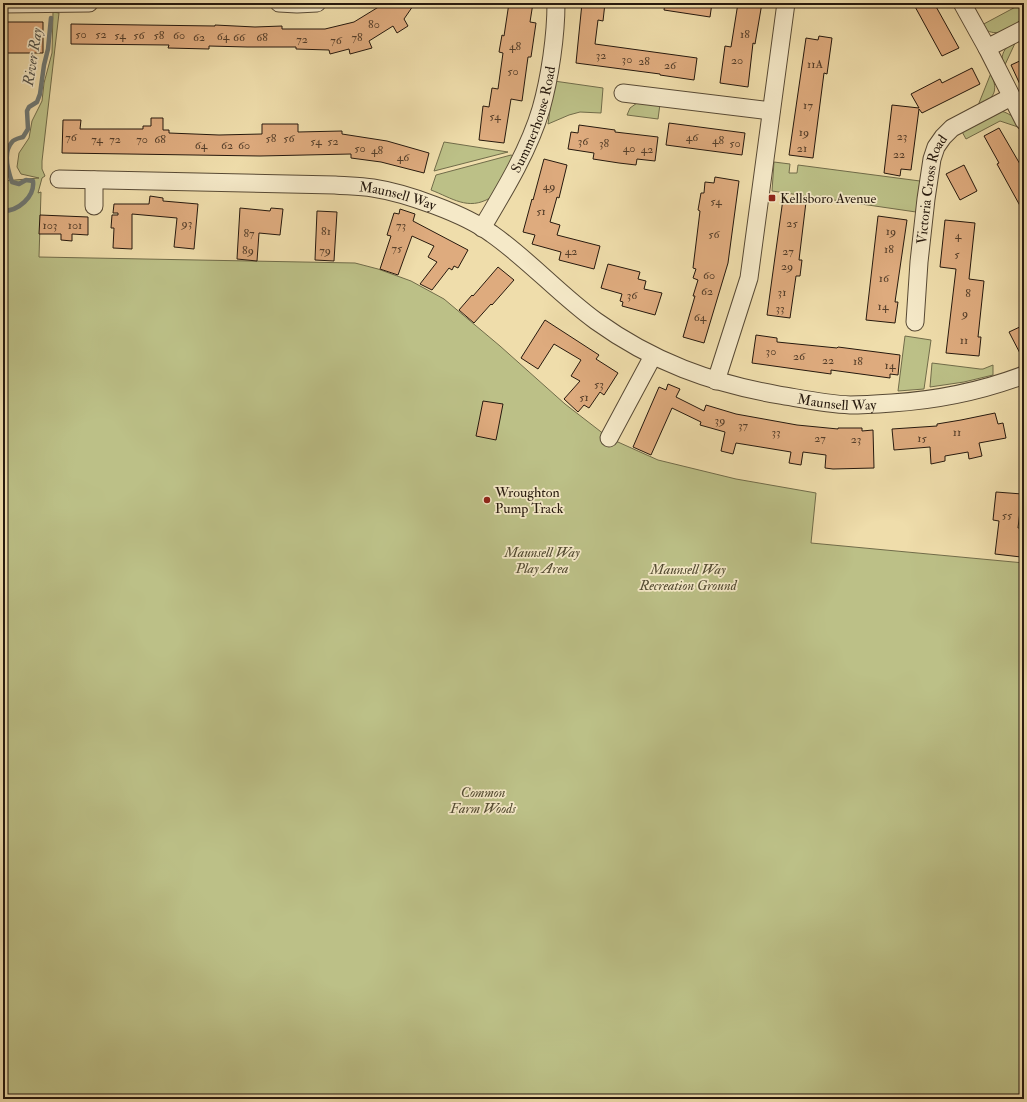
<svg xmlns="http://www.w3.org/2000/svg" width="1027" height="1102" font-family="'IM FELL Double Pica',serif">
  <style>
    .green { fill: #bcc087; stroke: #716c4a }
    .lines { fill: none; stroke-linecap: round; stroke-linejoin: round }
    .stream { stroke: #6f7873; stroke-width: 4.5 }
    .building { fill: #deab7e; stroke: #26190e }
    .street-casing { stroke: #584a35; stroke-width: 19 }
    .street { stroke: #f5e9c8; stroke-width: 17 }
    .poi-dot { fill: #8f2418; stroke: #f5e9c8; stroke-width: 1.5 }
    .labels { text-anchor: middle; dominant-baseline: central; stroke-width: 3.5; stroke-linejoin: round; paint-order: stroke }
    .number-label { font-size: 12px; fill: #543e2a }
    .street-label { font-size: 14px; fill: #26190e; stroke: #f5e9c8 }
    .poi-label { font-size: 14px; fill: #26190e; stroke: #f5e9c8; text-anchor: start }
    .park-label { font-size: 14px; font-style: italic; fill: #534b32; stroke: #f5e9c8 }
    .water-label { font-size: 15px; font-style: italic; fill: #515149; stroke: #f5e9c8 }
  </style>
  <rect width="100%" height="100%" fill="#efddab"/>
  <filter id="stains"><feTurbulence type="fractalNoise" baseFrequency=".005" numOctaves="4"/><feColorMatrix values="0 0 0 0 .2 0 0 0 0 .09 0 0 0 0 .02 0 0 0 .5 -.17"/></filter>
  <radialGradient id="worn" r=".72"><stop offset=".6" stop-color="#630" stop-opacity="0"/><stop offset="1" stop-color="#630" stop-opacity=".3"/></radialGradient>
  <path class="green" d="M1023 3 1024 20C1020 24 1015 26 1010 28 999 34 991 35 980 26Z
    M53 12 59 13 42 161V169L45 176 42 178 38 193 41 192 39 257 355 263 378 269 411 281 444 299 500 346 565 404 609 438 658 460 736 479 816 493 811 543 1024 563V1099H3V181L39 178 21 174 17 167 19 153 29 138 32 121 42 101 44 83 52 53Z
    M1017 39 1003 69C1000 53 1004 48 1017 39Z
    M991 73C999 93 994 97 977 108Z
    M554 81 603 88 601 113 580 112 569 115 548 124Z
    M637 103 660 104 658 119 627 115 630 108Z
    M1001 111C1012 114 1015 119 1021 128L1000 121 966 139 960 128Z
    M444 142 508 152 434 171Z
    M511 155 516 157 490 198C468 211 452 198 431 190L436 175Z
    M774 162 790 164 789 173H797L798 165 920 181 916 212 772 191Z
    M905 336 931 340 924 389 898 391Z
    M932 363 980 369H983L993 365V375L964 382 930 387Z"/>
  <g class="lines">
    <path class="stream" d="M3 211C18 211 35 197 33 181L26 180 19 184 12 182C8 171 3 152 12 142 14 139 20 138 23 137L28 129 27 111 29 107 37 102 40 94 44 65 48 49 51 18"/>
  </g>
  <path class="building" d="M385 3H415L404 19 408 26 397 33 393 26 369 41 372 48 350 54 349 49 330 54 329 50 296 49V47H247L209 46V49L168 48 169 45 71 44V24L215 26V25L255 27 282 26V29H325L354 22Z
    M509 3H533L530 22 536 23 531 57H528L522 101 511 99 504 143 479 140 483 106 489 107 492 88 498 89 503 53 499 52 502 35 504 36Z
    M582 3H605L603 21 598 20 595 44 697 58 694 80 660 75V74L576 63Z
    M665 3H712L710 17 664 10Z
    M738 3H762L755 44 753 43 748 87 720 83 725 46 731 47Z
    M913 3H934L959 48 942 56Z
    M5 22H43V53H6Z
    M819 36 832 38 827 74 824 73 813 158 789 155 806 38 818 40Z
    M1024 59V93L1011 65Z
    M972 68 980 84 922 113 919 109 911 170 901 169 900 176 884 173 892 105 919 108 911 94 940 79 942 83Z
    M151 118H163V130H169V133L219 135 262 134V124H298V132L342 131V134L387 141 429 153 424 173 381 162 351 158V154L260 156 62 153 63 120H81L80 129H143V126H151Z
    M669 123 745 133 742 155 666 145Z
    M579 125 615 130V132L658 137 655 161 637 159 636 165 619 163 593 159 594 153 568 149 571 132 578 133Z
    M999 128 1024 171V213L997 164 999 163 984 136Z
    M544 159 567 165 559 198 557 197 550 222 560 225 557 235 600 246 594 269 559 260 561 252 532 244 535 235 523 232 532 199 533 200Z
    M964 165 977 191 960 200 946 174Z
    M715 177 739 181 728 263 704 343 683 337 695 296H693L698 280 693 278 696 269 693 268 700 211 698 210 701 193H704L705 182 714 183Z
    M150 196 163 198V201L198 204 194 249 174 247 177 218 132 214V249L113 248 114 228H111L112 215H118V213H113L114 204H149Z
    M783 199 806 202 799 260H802L800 276H796L790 318 767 315Z
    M240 208 270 211 271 208 283 209 280 235 259 233 257 261 237 259Z
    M400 209 415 214 413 221 468 250 458 268 454 266 452 270 449 268 432 290 420 284 437 262 428 257 434 246 412 236 398 275 380 269 391 236 387 235 394 213 399 214Z
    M317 211 337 212 334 261 315 260Z
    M40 215 88 217V235L72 234V241L61 240V234H39Z
    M878 216 907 220 895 302H898L895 323 866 320Z
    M945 220 975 223 969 279 984 281 978 337H981L979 356 946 353 956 269 940 267Z
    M608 264 640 272 638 279 646 281 644 289 662 293 655 315 622 306 623 302 620 301 622 294 601 288Z
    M498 267 514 280 492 305 491 304 474 323 459 310 472 295 473 296Z
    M545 320 599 355 596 359 618 373 604 395 600 392 589 408 584 405 578 412 564 399 580 381 571 376 581 360 554 344 538 369 521 358Z
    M1024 325V361L1009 332Z
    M756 335 777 338V342L837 348 838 347 900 355 898 375 890 374V378L831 370V374L752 363Z
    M668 384 680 389 676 397 704 411 706 405 736 414 797 425 838 429V428H862V431L873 430 874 468 833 469 825 468 826 455 803 452 801 465 789 463 791 452 736 443 733 454 721 451 725 432 700 425 701 422 672 408 651 455 633 447 659 387 666 390Z
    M483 401 503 404 496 440 476 436Z
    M995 413 998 424 1003 423 1006 438 979 443 982 456 969 459 968 452 945 456V461L931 464 930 447 894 450 892 429 937 426V424L961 420Z
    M996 492 1022 494 1018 528H1024L1021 557 995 554 999 521 993 520Z"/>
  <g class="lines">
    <defs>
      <g id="street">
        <path d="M279 3 297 4 317 3"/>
        <path d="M962 3 987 48 1024 121"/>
        <path d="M3 4 89 3"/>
        <path d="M987 48 1024 29"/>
        <path d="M623 93 771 111"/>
        <path id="s1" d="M59 179 335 185C347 186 360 186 373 188 406 193 465 214 492 234 529 260 559 294 596 321 653 362 711 383 779 395 803 399 826 404 850 405 864 405 878 404 892 403 939 400 979 392 1024 375"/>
        <path d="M94 180V206"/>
        <path id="s2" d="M482 228C504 191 529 150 541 109 550 77 556 36 556 3"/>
        <path id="s3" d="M915 322 919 262 926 199 932 159 936 147 943 137 952 128 1011 97"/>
        <path d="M716 381 749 278 786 3"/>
        <path d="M609 438 653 356"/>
      </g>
    </defs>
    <use href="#street" class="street-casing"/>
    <use href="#street" class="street"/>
  </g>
  <g class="poi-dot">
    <rect x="768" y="194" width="8" height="8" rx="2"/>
    <circle cx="487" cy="500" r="4"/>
  </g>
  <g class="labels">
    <g class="number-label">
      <text x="374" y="24">80</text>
      <text x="81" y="34">50</text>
      <text x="101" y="34">52</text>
      <text x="745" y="34">18</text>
      <text x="120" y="35">54</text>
      <text x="139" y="35">56</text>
      <text x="159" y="35">58</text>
      <text x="179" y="35">60</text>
      <text x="223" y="36">64</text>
      <text x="199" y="37">62</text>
      <text x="239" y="37">66</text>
      <text x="262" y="37">68</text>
      <text x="357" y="37">78</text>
      <text x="302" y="39">72</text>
      <text x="336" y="40">76</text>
      <text x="515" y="46">48</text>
      <text x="601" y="55">32</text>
      <text x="627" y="59">30</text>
      <text x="737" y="60">20</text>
      <text x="644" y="61">28</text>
      <text x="815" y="64">11A</text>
      <text x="670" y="65">26</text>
      <text x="513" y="71">50</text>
      <text x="808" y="105">17</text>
      <text x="495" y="116">54</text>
      <text x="804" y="132">19</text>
      <text x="902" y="136">23</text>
      <text x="71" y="137">76</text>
      <text x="692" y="137">46</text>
      <text x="271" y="138">58</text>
      <text x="289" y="138">56</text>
      <text x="97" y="139">74</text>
      <text x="115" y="139">72</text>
      <text x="142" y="139">70</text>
      <text x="160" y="139">68</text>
      <text x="718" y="140">48</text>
      <text x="316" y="141">54</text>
      <text x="333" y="141">52</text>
      <text x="583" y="141">36</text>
      <text x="604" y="143">38</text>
      <text x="735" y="143">50</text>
      <text x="201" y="145">64</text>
      <text x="227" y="145">62</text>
      <text x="244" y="145">60</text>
      <text x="360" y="148">50</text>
      <text x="629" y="148">40</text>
      <text x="802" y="148">21</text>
      <text x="647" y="149">42</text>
      <text x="377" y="150">48</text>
      <text x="899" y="154">22</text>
      <text x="403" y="157">46</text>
      <text x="549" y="186">49</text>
      <text x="716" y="201">54</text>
      <text x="541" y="211">51</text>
      <text x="187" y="223">93</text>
      <text x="792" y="223">25</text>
      <text x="50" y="225">103</text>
      <text x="75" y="225">101</text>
      <text x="401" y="225">73</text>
      <text x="326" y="231">81</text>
      <text x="891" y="231">19</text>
      <text x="249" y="233">87</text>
      <text x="714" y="234">56</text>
      <text x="958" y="235">4</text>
      <text x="397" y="248">75</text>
      <text x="889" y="249">18</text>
      <text x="248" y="250">89</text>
      <text x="325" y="250">79</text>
      <text x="571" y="251">42</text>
      <text x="788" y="251">27</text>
      <text x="957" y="254">5</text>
      <text x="787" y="266">29</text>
      <text x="709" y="275">60</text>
      <text x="884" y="278">16</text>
      <text x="707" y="291">62</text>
      <text x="782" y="292">31</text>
      <text x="968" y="293">8</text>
      <text x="632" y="295">36</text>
      <text x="883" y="306">14</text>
      <text x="780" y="308">33</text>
      <text x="965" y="313">9</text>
      <text x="700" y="317">64</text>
      <text x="964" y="340">11</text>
      <text x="771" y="351">30</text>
      <text x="799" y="356">26</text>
      <text x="828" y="360">22</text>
      <text x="858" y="361">18</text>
      <text x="890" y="365">14</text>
      <text x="599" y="384">53</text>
      <text x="584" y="397">51</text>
      <text x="720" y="420">39</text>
      <text x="743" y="425">37</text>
      <text x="776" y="432">33</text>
      <text x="957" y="432">11</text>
      <text x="820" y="438">27</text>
      <text x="922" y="438">15</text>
      <text x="856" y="439">23</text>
      <text x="1007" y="515">55</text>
    </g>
    <g class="street-label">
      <text stroke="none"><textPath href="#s2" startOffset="121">Summerhouse Road</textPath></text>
      <text stroke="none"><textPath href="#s3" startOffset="134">Victoria Cross Road</textPath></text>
      <text stroke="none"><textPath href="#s1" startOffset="340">Maunsell Way</textPath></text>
      <text stroke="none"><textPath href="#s1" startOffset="836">Maunsell Way</textPath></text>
    </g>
    <g class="poi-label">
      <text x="780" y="198">Kellsboro Avenue</text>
      <text x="495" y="492">Wroughton<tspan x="495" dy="16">Pump Track</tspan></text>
    </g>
    <g class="park-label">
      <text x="542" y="552">Maunsell Way<tspan x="542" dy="16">Play Area</tspan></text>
      <text x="688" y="569">Maunsell Way<tspan x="688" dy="16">Recreation Ground</tspan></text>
      <text x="483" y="792">Common<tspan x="483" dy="16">Farm Woods</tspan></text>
    </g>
    <g class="water-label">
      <text transform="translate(33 57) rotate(-81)">River Ray</text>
    </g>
  </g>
  <rect width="1027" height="1102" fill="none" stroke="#efddab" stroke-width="16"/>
  <rect x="4" y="4" width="1019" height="1094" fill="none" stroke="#26190e" stroke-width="2"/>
  <rect x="8" y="8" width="1011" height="1086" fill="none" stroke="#26190e"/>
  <rect width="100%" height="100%" filter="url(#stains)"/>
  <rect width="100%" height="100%" fill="url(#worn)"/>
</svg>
